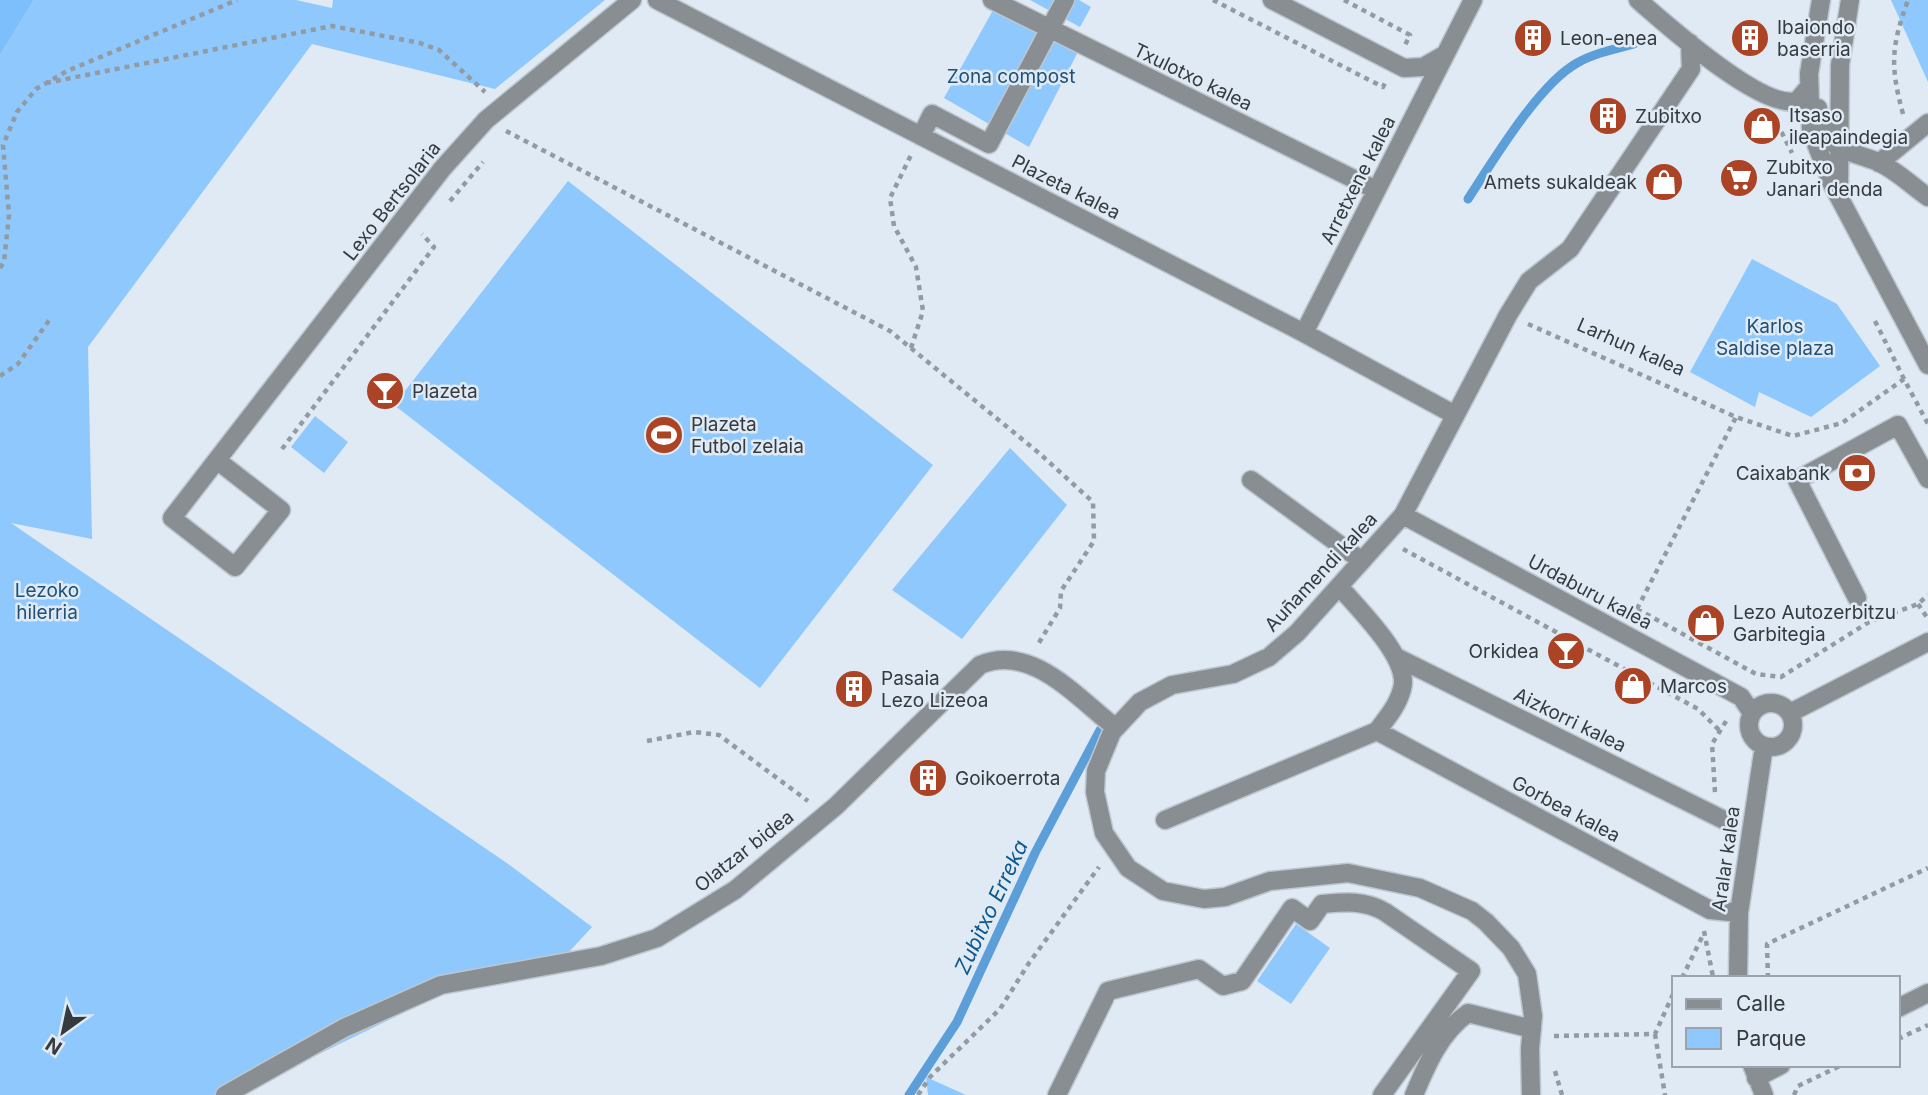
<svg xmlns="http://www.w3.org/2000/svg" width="1928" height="1095" font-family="Inter,sans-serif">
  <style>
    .green { fill: #8fc8fc }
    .forest { fill: #7dbffc }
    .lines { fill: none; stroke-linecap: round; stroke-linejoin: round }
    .stream { stroke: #5c9ed8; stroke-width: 9 }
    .minor-casing { stroke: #bdc7d0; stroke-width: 21 }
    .path { stroke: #929aa2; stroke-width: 4.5; stroke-dasharray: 5 5; stroke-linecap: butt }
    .minor { stroke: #898e92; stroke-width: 18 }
    .labels { text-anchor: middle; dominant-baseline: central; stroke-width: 5; stroke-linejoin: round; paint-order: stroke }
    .poi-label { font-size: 19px; fill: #353a3e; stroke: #dfeaf5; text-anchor: start }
    .park-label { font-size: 19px; fill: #205077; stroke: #dfeaf5 }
    .street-label { font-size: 19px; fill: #353a3e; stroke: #dfeaf5 }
    .water-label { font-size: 21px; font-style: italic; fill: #0c588e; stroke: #dfeaf5 }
  </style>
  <rect width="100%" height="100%" fill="#dfeaf5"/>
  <path class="green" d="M34 0H296L332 8 333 0H605L495 89 312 44 88 347 92 539 11 523 511 866 592 927 568 953 446 992 235 1095H0V55Z
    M1030 0H1079L1091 7 1080 27Z
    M1891 0H1928V82Z
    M997 3 1081 46 1029 147 944 98Z
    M568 181 933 465 760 688 394 405Z
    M1752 259 1837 304 1880 366 1811 417 1759 392 1755 407 1690 372Z
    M315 416 348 442 324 473 291 447Z
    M1010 448 1067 505 962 639 892 590Z
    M1296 924 1330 948 1291 1004 1257 981Z
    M926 1077 966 1095H928Z"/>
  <path class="forest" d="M0 0H34L0 55Z"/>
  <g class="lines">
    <path class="stream" d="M1468 199C1493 161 1538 85 1577 63 1595 53 1615 49 1634 44
      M909 1095 957 1022 1035 853 1100 730"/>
    <defs>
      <path id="minor" d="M657 0 1304 333 1455 415
        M992 0 1376 190
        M1272 0 1404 68 1423 67 1444 55
        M1638 0C1667 25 1761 110 1797 101L1808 88
        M1821 0 1809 74 1811 131 1831 182 1928 365
        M1818 108C1822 150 1845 149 1878 162 1896 170 1912 186 1928 197
        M921 136 932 114 989 144 1065 0
        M1879 163 1928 123
        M1839 192 1840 65 1850 0
        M1304 333 1473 0
        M218 461 281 510 235 567 172 518 442 169 486 120 632 0
        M1251 480 1362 561
        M1403 515 1741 697 1752 713
        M1857 598 1797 480 1898 425 1928 479
        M1398 658 1724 820
        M1749 725a22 22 0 1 1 44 0a22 22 0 1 1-44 0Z
        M1790 713 1928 642
        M1377 731 1710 910 1739 913
        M1165 820 1377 731C1387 718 1398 705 1402 689 1411 659 1358 609 1339 586
        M1738 978 1739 913 1764 746
        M1898 1008 1928 993
        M1752 1065 1764 1095
        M1756 1078 1781 1065
        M225 1095 344 1028 441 985 601 956 657 938 735 890 836 806 980 665C1032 643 1077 698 1115 727
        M1057 1095 1108 991 1199 969 1223 986 1242 981 1292 908 1310 921 1322 904C1345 902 1364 900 1385 912L1471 971 1382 1095
        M1414 1095C1427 1064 1440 1033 1468 1013L1532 1029
        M1531 1095 1530 1049 1533 1016 1527 974 1511 948 1486 922 1472 911 1420 888 1348 873 1270 881 1225 897 1204 899 1163 891 1128 868 1104 833 1095 792 1096 771 1112 732 1140 702 1172 685 1233 674 1269 657 1297 633 1403 515 1508 315 1529 281 1570 249 1691 69 1690 43"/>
    </defs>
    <use href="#minor" class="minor-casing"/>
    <path class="path" d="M1213 0 1383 87 1385 83
      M1344 0 1410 35 1405 45
      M46 83 332 26 420 43 439 50 485 92
      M1903 114C1890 66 1891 47 1908 0
      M1777 123 1792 153
      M506 131 890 331 1039 453 1093 502 1094 541 1061 591 1060 608 1037 646
      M450 201 483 162
      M0 268 4 262 9 215 3 145 17 112 36 89 67 71 237 0
      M1875 321 1904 379
      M1528 324 1736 417 1793 436 1842 423 1904 379 1928 424
      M911 348 923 311 916 267 894 226 890 198 911 155
      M0 376 18 364 50 319
      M282 449 434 247 422 234
      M1403 549 1698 709 1720 731
      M1918 604 1928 619
      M1637 609 1756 674 1781 677 1869 622 1918 604 1928 595
      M1637 609 1736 417
      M647 741 694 732 719 735 808 801
      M1715 792 1712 744 1728 718
      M1704 931 1713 977
      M1682 978 1703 935
      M1768 978 1767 944 1928 868
      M1655 1034 1665 1095
      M1554 1036 1655 1034 1674 992
      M1898 1039 1928 1025
      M1555 1071 1562 1095
      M918 1095 930 1077 1000 1009 1029 963 1099 867
      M1794 1095 1798 1086 1842 1065"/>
    <use href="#minor" class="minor"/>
  </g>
  <defs>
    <symbol id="building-disc" viewBox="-11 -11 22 22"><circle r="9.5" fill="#ab4324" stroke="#dfeaf5"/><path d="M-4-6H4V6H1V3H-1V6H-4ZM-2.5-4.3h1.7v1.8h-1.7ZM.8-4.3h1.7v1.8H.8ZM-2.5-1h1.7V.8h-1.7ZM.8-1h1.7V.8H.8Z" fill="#fff"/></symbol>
    <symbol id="shop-disc" viewBox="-11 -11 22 22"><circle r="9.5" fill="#ab4324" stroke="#dfeaf5"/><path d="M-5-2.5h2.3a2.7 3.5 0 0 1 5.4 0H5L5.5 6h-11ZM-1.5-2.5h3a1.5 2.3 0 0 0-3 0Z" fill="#fff"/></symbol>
    <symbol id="supermarket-disc" viewBox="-11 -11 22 22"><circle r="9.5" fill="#ab4324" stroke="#dfeaf5"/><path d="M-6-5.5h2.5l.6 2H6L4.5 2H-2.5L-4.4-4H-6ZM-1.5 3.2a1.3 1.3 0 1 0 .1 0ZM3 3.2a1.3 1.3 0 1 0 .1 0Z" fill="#fff"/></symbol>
    <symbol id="bar-disc" viewBox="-11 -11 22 22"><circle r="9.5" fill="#ab4324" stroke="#dfeaf5"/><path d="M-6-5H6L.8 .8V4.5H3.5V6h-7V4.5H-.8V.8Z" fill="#fff"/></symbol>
    <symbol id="stadium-disc" viewBox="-11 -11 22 22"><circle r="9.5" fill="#ab4324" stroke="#dfeaf5"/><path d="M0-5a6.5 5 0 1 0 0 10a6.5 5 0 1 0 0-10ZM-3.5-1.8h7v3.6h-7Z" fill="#fff"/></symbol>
    <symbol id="bank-disc" viewBox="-11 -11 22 22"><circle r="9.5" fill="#ab4324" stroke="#dfeaf5"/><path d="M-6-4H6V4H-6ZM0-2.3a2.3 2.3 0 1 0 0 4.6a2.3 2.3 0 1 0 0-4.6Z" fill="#fff"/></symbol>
  </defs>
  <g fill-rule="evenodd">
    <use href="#building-disc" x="1511" y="16" width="44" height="44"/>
    <use href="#building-disc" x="1728" y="16" width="44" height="44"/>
    <use href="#building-disc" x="1586" y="94" width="44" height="44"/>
    <use href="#shop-disc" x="1740" y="104" width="44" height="44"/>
    <use href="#supermarket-disc" x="1717" y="156" width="44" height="44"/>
    <use href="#shop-disc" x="1642" y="160" width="44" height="44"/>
    <use href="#bar-disc" x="363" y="369" width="44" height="44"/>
    <use href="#stadium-disc" x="642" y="413" width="44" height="44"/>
    <use href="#bank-disc" x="1835" y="451" width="44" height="44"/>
    <use href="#shop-disc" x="1684" y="601" width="44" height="44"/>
    <use href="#bar-disc" x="1544" y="629" width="44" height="44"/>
    <use href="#shop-disc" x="1611" y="664" width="44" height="44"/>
    <use href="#building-disc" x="832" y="667" width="44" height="44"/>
    <use href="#building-disc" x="906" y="756" width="44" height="44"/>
  </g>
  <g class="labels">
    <g class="poi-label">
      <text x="1777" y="27">Ibaiondo<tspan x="1777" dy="22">baserria</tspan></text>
      <text x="1560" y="38">Leon-enea</text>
      <text x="1789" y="115">Itsaso<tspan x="1789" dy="22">ileapaindegia</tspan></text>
      <text x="1635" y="116">Zubitxo</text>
      <text x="1766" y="167">Zubitxo<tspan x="1766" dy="22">Janari denda</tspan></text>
      <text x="1637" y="182" text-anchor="end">Amets sukaldeak</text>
      <text x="412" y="391">Plazeta</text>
      <text x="691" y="424">Plazeta<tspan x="691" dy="22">Futbol zelaia</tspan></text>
      <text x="1830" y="473" text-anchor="end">Caixabank</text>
      <text x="1733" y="612">Lezo Autozerbitzu<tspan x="1733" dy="22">Garbitegia</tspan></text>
      <text x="1539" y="651" text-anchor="end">Orkidea</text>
      <text x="881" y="678">Pasaia<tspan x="881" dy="22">Lezo Lizeoa</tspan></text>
      <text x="1660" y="686">Marcos</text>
      <text x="955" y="778">Goikoerrota</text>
    </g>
    <g class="park-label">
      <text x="1011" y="76">Zona compost</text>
      <text x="1775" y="326">Karlos<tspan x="1775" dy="22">Saldise plaza</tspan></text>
      <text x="47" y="590">Lezoko<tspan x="47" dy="22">hilerria</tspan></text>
    </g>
    <g class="street-label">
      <text transform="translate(1193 77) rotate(26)">Txulotxo kalea</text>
      <text transform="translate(1358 180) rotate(-63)">Arretxene kalea</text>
      <text transform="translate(1066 187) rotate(27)">Plazeta kalea</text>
      <text transform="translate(392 201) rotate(-52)">Lexo Bertsolaria</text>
      <text transform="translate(1631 347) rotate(24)">Larhun kalea</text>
      <text transform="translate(1321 572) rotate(-47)">Auñamendi kalea</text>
      <text transform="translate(1590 592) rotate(28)">Urdaburu kalea</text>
      <text transform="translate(1570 720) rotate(26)">Aizkorri kalea</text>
      <text transform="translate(1566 809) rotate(28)">Gorbea kalea</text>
      <text transform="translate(744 851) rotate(-38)">Olatzar bidea</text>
      <text transform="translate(1726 859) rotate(-82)">Aralar kalea</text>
    </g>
    <g class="water-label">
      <text transform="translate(991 907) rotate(-65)">Zubitxo Erreka</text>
    </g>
  </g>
  <rect x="1672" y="976" width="228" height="91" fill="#dfeaf5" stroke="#9ba4ac" stroke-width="2"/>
  <rect x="1686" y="999" width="35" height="10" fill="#898e92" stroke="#9ba4ac" stroke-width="2"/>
  <text x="1736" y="1011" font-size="21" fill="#353a3e">Calle</text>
  <rect x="1686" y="1028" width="35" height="21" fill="#8fc8fc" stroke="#9ba4ac" stroke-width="2"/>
  <text x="1736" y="1046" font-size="21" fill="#353a3e">Parque</text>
  <g transform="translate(63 1032) rotate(213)" stroke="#dfeaf5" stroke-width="5" paint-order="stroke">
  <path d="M0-5L12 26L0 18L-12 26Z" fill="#353a3e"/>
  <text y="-10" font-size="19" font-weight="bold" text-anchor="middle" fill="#353a3e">N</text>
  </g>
</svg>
